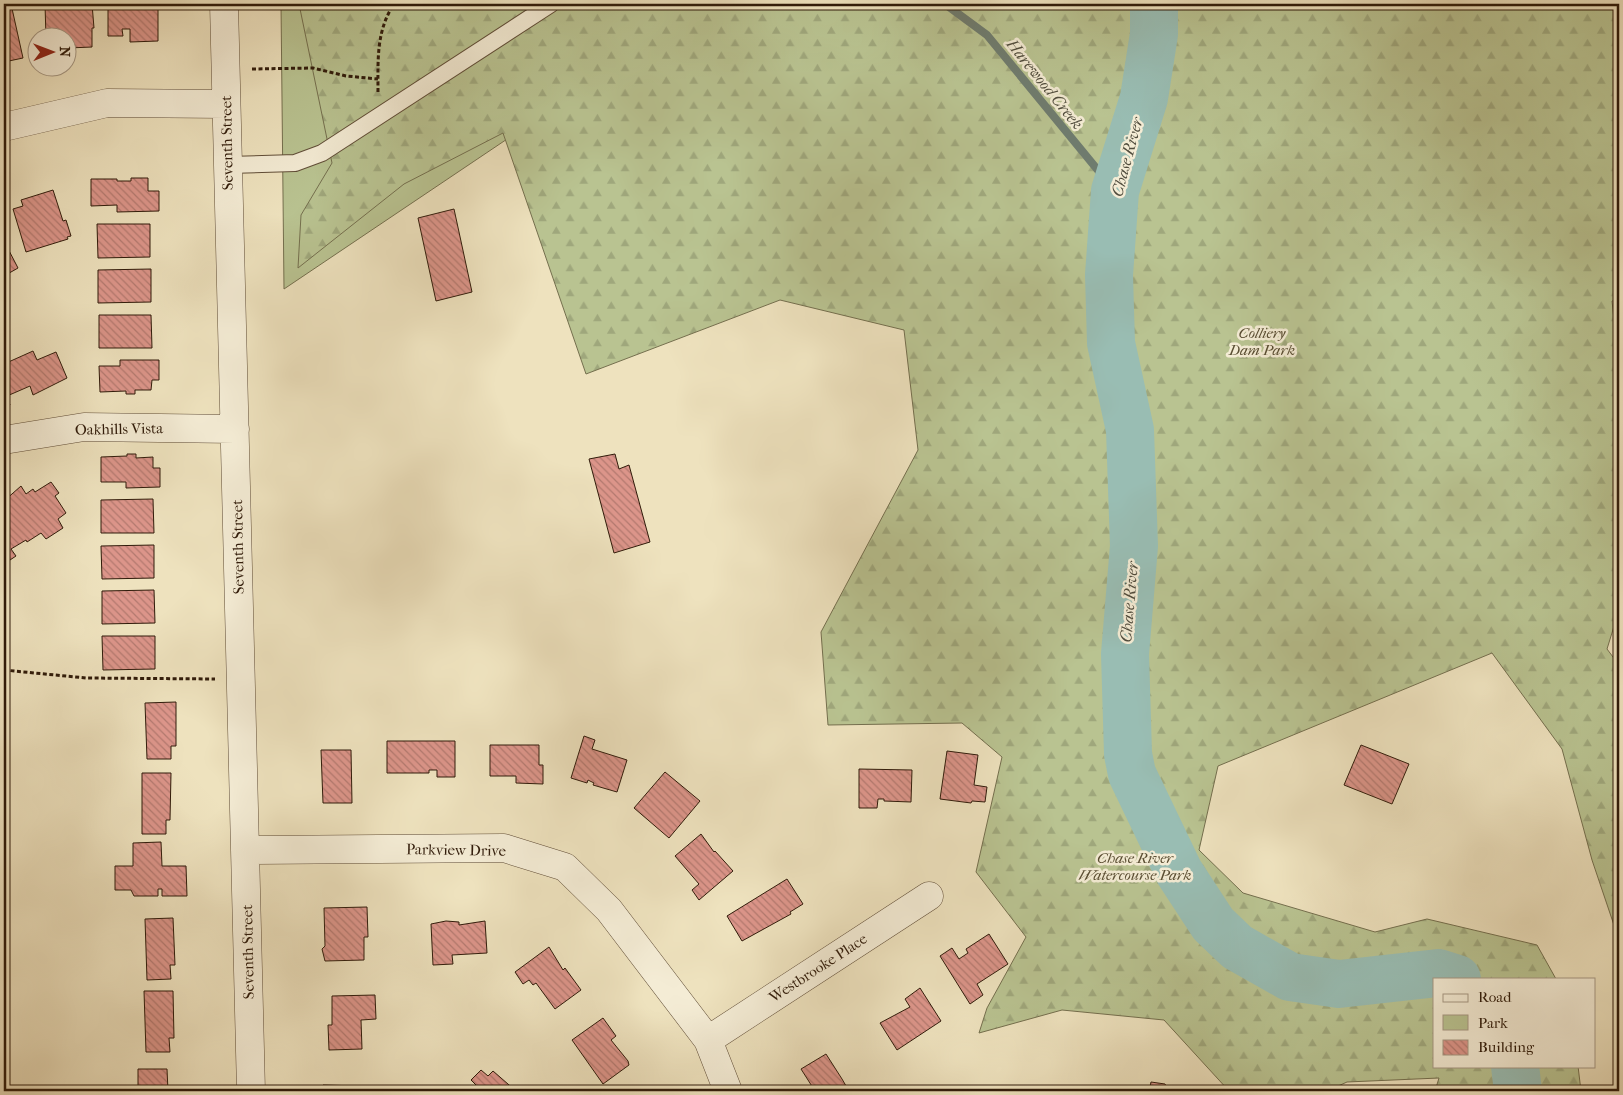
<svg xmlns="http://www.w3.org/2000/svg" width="1623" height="1095" font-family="'IM FELL French Canon',serif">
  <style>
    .green { fill: #b9c391; stroke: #746f4e }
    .forest { fill: url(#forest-firs); stroke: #746f4e }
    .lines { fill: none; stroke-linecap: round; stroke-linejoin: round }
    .stream { stroke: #6f7c6f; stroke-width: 8 }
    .river { stroke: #99bdb3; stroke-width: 48 }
    .building { fill: url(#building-back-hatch); stroke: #301b0a }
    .service-casing { stroke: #604d37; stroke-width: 18 }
    .minor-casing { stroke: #604d37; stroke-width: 29 }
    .path { stroke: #301b0a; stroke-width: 3; stroke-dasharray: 4 2.5; stroke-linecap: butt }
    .service { stroke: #f4ecd5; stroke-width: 16 }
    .minor { stroke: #f4ecd5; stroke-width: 28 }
    .labels { text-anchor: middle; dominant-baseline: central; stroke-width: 5; stroke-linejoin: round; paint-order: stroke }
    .street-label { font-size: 15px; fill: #301b0a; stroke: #f4ecd5 }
    .park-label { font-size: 15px; font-style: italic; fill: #594d32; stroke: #f4ecd5 }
    .water-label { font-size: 16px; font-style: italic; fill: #504c3d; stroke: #f4ecd5 }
  </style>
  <defs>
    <pattern id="forest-firs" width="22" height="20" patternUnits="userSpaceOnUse" patternTransform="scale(1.25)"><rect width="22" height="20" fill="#b9c391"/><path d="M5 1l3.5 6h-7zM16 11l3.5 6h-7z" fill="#9fa77c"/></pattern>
    <pattern id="building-back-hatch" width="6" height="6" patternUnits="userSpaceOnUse" patternTransform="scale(1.25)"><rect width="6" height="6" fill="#dc958a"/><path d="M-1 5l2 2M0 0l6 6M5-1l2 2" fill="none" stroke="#b3796f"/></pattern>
  </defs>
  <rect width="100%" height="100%" fill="#eee2be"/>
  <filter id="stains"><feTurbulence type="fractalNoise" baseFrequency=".004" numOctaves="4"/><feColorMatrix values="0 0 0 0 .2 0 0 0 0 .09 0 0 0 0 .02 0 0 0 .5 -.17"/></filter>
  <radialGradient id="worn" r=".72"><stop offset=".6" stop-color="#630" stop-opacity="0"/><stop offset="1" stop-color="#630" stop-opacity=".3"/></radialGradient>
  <path class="green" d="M281 4H708L284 289Z"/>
  <path class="forest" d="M299 4H1619V300L1612 301 1619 366V610L1607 649 1619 665V940L1592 860 1562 749 1492 653 1218 766 1199 850 1243 893 1375 932 1427 919 1537 945 1556 979H1434V1066H1578L1581 1091H1435L1439 1078 1347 1082 1327 1091H1229L1164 1020 1062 1010 979 1033 987 1008 1026 937 976 872 1002 757 962 723 828 725 821 632 918 450 904 330 780 300 586 374 503 133 404 184 298 268 301 215 332 163Z"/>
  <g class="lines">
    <path class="stream" d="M945 4 987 35 1115 191"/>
    <path class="river" d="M1154 4V34L1144 98 1115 191 1109 275 1111 343 1130 430 1134 546 1125 654 1128 754 1132 774 1179 872 1213 924 1237 947 1290 977 1339 984 1438 973 1457 979
      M1515 1066 1518 1091"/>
  </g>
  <path class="building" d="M4 4H11L23 58 4 62Z
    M45 4H92L94 28H92V47L68 48V38H46Z
    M108 4H158V41L130 42V29H122L123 36H108Z
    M131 178H148V191H159V211L117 212V205L91 206V179H117V181H131Z
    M53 190 63 221 66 220 71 236 67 237 68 239 26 252 13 209 23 206 21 200Z
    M454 209 472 292 436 301 418 218Z
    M97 224H150V257L98 258Z
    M4 241 18 268 4 276Z
    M151 269V302L98 303V270Z
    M99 315H151L152 348H99Z
    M33 351 37 360 56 352 67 378 33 395 30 386 7 396 10 405 4 407V364Z
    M120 360H159V380H152L151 390H135V394H126V391L100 392 99 366H120Z
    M127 454H136V458L153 457V468H160V487L126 488V482H101V457L127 456Z
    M615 454 619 469 629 465 650 542 614 553 589 459Z
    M51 482 59 493 55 496 66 513 58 519 63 528 46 539 41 533 27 542 26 540 11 549 16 556 4 564V501L21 486 26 494 33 489 35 492Z
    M153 499 154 533H101V500Z
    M154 545V578L102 579 101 546Z
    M154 590 155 623 102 624V591Z
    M102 636H155V669L103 670Z
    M176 702V746H171V759H147L145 703Z
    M584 736 595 740 592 749 627 760 617 792 593 785 594 783 588 780 587 783 571 778Z
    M387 741H455V777H437V770H429V773H387Z
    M490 745H539V765H543V784L516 783V776H490Z
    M1361 745 1409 764 1392 804 1344 785Z
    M321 750H351L352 803H323Z
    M947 751 978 755 974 785 987 787 985 802 972 801 971 803 940 799Z
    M859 769 912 770 911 802 884 801V799H878L877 808H859Z
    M665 772 700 801 669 838 634 808Z
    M142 773H171L170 820H166V834H142Z
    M701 834 714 852 715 851 733 871 699 900 692 890 699 884 675 856Z
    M161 842 162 866H186L187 896H162V889H158V896H134L131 890H115V866H133V843Z
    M787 879 803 904 790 912 791 914 742 941 727 916Z
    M367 907 368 937H364V960L325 961 322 949 325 946 324 908Z
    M173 918 175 965H170L171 979 147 980 145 919Z
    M446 921 459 922V925L485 921 487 953 452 955 453 964 433 965 431 924Z
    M989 934 1008 964 977 984 983 995 970 1004 940 956 952 948 959 959 968 953 966 949Z
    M549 947 563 970 565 968 581 990 555 1009 536 983 533 985 529 980 523 984 515 972Z
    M920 988 941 1021 897 1050 880 1023 910 1007 905 999Z
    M144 991H173L174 1038H169L170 1052H146Z
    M375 995 376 1019 361 1020 362 1049 329 1050 328 1025H332V996Z
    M603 1018 616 1036 611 1040 628 1061 629 1065 603 1084 572 1040Z
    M826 1054 842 1079 849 1091H815L801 1069Z
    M138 1069H167L168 1091H138Z
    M481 1070 488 1076 493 1071 516 1091H474L478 1087 471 1080Z
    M1151 1082 1165 1084 1169 1091H1149Z
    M323 1085 361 1086V1091H322Z
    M647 1086 649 1091H635L644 1087Z
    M1094 1086 1097 1091H1085Z"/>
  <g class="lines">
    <defs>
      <path id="service" d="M228 165 295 163 322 153 551 4"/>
      <path id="minor" d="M224 4 251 1091
        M4 127 107 103 226 104
        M4 440 84 427 235 429
        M245 850 504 848 565 867 609 910 708 1040 728 1091
        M708 1040 929 896"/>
    </defs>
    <use href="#service" class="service-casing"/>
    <use href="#minor" class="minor-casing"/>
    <path class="path" d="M252 69 313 68 346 76 378 79
      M378 92C378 60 376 31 394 4
      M4 670 86 678 215 679"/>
    <use href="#service" class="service"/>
    <use href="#minor" class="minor"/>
  </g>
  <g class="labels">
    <g class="street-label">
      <text transform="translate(227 143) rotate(-91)">Seventh Street</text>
      <text transform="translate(119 429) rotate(-1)">Oakhills Vista</text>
      <text transform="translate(238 547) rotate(-91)">Seventh Street</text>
      <text transform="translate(456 850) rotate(1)">Parkview Drive</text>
      <text transform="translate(248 952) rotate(-91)">Seventh Street</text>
      <text transform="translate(818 968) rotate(-33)">Westbrooke Place</text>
    </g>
    <g class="park-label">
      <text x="1262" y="333">Colliery<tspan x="1262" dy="17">Dam Park</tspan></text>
      <text x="1135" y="858">Chase River<tspan x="1135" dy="17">Watercourse Park</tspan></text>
    </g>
    <g class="water-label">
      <text transform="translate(1045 84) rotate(51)">Harewood Creek</text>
      <text transform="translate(1127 157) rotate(-75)">Chase River</text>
      <text transform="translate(1129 602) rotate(-85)">Chase River</text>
    </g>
  </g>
  <rect width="1623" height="1095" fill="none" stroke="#eee2be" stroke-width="20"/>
  <rect x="5" y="5" width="1613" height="1085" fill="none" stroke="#301b0a" stroke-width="2.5"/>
  <rect x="10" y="10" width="1603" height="1075" fill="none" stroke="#301b0a"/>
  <rect x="1433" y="978" width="162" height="90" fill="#f4ecd5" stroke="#a69884"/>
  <rect x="1443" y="994" width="25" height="8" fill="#f4ecd5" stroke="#a69884"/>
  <text x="1478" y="1002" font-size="15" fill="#301b0a">Road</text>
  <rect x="1443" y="1015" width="25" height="15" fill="#b9c391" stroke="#a69884"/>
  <text x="1478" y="1028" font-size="15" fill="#301b0a">Park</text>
  <rect x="1443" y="1040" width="25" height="15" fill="url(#building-back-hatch)" stroke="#a69884"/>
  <text x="1478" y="1052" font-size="15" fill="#301b0a">Building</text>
  <g transform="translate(52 52) rotate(89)"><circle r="24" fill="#f4ecd5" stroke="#a69884"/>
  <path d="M0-4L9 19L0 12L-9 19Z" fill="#8f2418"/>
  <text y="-8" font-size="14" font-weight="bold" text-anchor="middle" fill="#301b0a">N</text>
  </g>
  <rect width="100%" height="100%" filter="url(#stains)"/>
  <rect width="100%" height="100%" fill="url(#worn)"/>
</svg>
